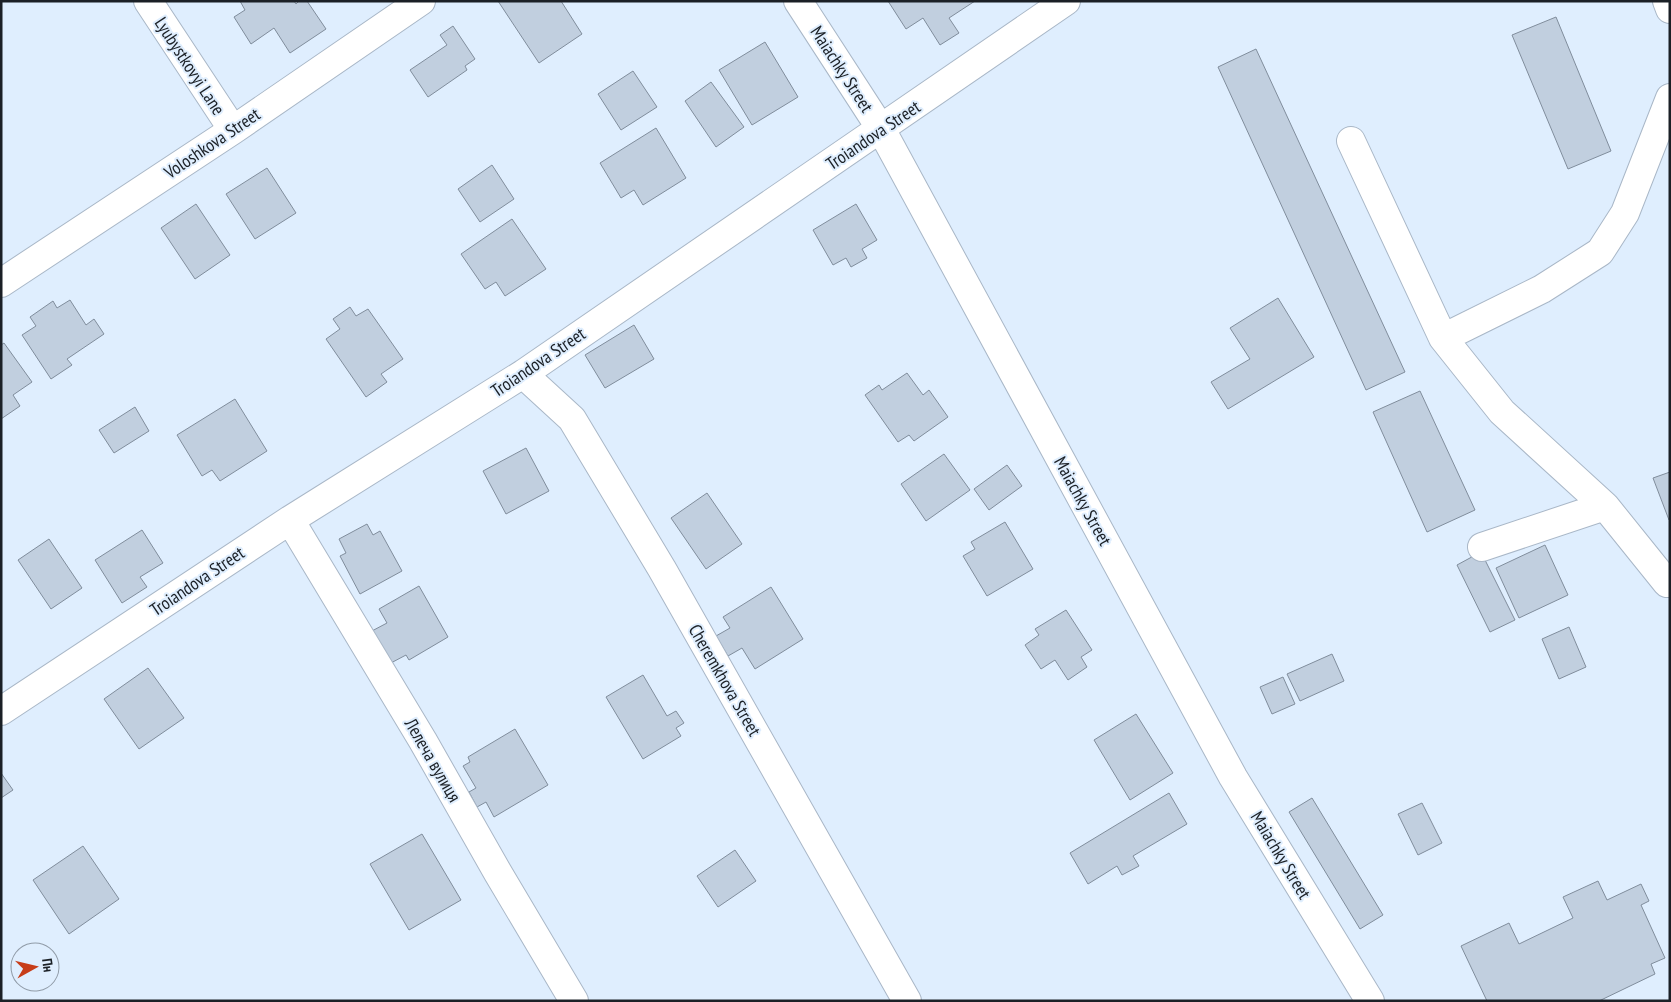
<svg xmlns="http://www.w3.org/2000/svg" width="1671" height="1002" font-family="'PT Sans Narrow',sans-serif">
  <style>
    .building { fill: #c1cfdf; stroke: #808d9c }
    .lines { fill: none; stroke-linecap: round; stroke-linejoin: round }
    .minor-casing { stroke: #a9b7c7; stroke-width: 30 }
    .minor { stroke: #fff; stroke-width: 28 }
    .labels { text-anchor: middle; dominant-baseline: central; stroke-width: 4; stroke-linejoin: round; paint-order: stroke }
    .street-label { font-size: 18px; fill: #1b2026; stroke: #dfeefe }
  </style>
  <rect width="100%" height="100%" fill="#dfeefe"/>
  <path class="building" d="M240 1H294L296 4 299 1H307L326 29 290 53 274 28 251 44 234 17 245 10Z
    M498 1H561L582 34 539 63Z
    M888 1H975L949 18 959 33 940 45 923 18 906 29Z
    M1556 17 1611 151 1568 169 1512 35Z
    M453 26 475 59 465 66 467 70 428 97 410 70 447 45 440 35Z
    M765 42 798 97 752 125 719 70Z
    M1256 49 1405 372 1366 390 1218 67Z
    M633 71 657 107 621 130 598 94Z
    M711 82 744 127 716 147 685 101Z
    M656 128 686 178 643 205 634 190 621 198 600 163Z
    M492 165 514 199 480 222 458 189Z
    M267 168 296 213 255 239 226 194Z
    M196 204 230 255 195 279 161 228Z
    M856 204 877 240 862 249 867 258 851 267 846 258 833 265 813 230Z
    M512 219 546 269 505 296 496 282 485 289 461 254Z
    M1278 298 1314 357 1228 409 1211 382 1250 359 1230 328Z
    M70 300 86 325 94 319 104 334 67 359 72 365 51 379 22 335 36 326 30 317 53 301 57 308Z
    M350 307 356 316 368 309 403 359 381 374 387 382 366 397 326 339 340 329 333 319Z
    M634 325 654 359 605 388 585 355Z
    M4 343 32 382 13 395 20 406 1 419V345Z
    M907 373 923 395 929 390 948 417 914 441 909 435 898 442 865 395 879 385 882 390Z
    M1420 391 1475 510 1427 532 1373 412Z
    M235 399 267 451 220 481 212 470 202 476 177 435Z
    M135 407 149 431 114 453 99 430Z
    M526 448 549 491 506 514 483 471Z
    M944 454 970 490 926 521 901 484Z
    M1007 465 1022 486 989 510 974 489Z
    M1670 472V519L1669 520 1653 478Z
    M707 493 742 544 706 569 671 518Z
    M1005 522 1033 569 987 596 963 556 975 549 971 542Z
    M367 524 373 535 380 531 402 571 360 594 340 556 346 553 339 539Z
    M142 530 163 563 140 577 147 587 122 603 95 560Z
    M49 539 82 588 51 609 18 560Z
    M1545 545 1568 595 1519 618 1496 568Z
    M1481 552 1515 620 1490 632 1457 565Z
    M419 586 448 637 409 660 406 655 389 664 370 632 387 623 379 609Z
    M771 587 803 639 755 669 742 648 728 656 716 636 730 628 723 617Z
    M1066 610 1092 650 1081 657 1087 667 1068 680 1055 660 1041 669 1025 645 1039 635 1035 629Z
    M1569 627 1586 667 1559 679 1542 639Z
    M1332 654 1344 681 1300 701 1287 674Z
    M148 668 184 718 139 749 104 699Z
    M643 675 667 716 676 711 684 723 676 728 681 736 643 759 606 697Z
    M1283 677 1295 704 1272 714 1260 687Z
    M1136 714 1173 773 1130 800 1094 740Z
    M515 729 548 785 494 817 486 802 477 807 469 792 476 788 463 766 470 762 468 757Z
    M1 773 13 790 1 798Z
    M1169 793 1187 824 1133 856 1139 866 1122 875 1117 866 1088 884 1070 853Z
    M1312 798 1383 915 1360 929 1289 812Z
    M1422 803 1442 843 1418 855 1398 814Z
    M422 834 461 900 409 930 370 864Z
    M83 846 119 899 69 934 33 880Z
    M735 850 756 881 718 907 697 876Z
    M1598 881 1607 900 1641 884 1649 901 1641 905 1665 958 1651 964 1655 974 1599 1001H1487L1461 946 1509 923 1519 944 1573 918 1563 897Z"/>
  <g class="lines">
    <defs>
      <path id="minor" d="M148 1 233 130
        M798 1 881 129 1233 777 1370 1001
        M1667 1 1670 9
        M1351 141 1443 338 1542 289 1600 252 1625 213 1670 98
        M1 283 233 130 421 1
        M1443 338 1502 412 1605 506
        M523 374 572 419 662 569 907 1001
        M290 520 423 741 498 873 574 1001
        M1482 547 1605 506 1667 583 1670 582
        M1 711 290 520 523 374 1066 1"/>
    </defs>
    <use href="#minor" class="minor-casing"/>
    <use href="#minor" class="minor"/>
  </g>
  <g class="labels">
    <g class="street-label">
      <text transform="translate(190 66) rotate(57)">Lyubystkovyi Lane</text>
      <text transform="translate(842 69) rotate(57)">Maiachky Street</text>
      <text transform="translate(873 135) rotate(-34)">Troiandova Street</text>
      <text transform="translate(212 143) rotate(-34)">Voloshkova Street</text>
      <text transform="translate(538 362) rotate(-34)">Troiandova Street</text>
      <text transform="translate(1083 501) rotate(61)">Maiachky Street</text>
      <text transform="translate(197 581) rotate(-34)">Troiandova Street</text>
      <text transform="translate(725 680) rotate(60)">Cheremkhova Street</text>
      <text transform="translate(433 760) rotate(60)">Лелеча вулиця</text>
      <text transform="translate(1281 855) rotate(59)">Maiachky Street</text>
    </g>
  </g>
  <rect width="1671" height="1002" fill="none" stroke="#1b2026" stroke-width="5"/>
  <g transform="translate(35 967) rotate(82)"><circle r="24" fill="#dfeefe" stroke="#919ca8"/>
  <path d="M0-4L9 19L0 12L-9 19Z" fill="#c73d19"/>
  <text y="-8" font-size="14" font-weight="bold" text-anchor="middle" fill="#1b2026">Пн</text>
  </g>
</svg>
